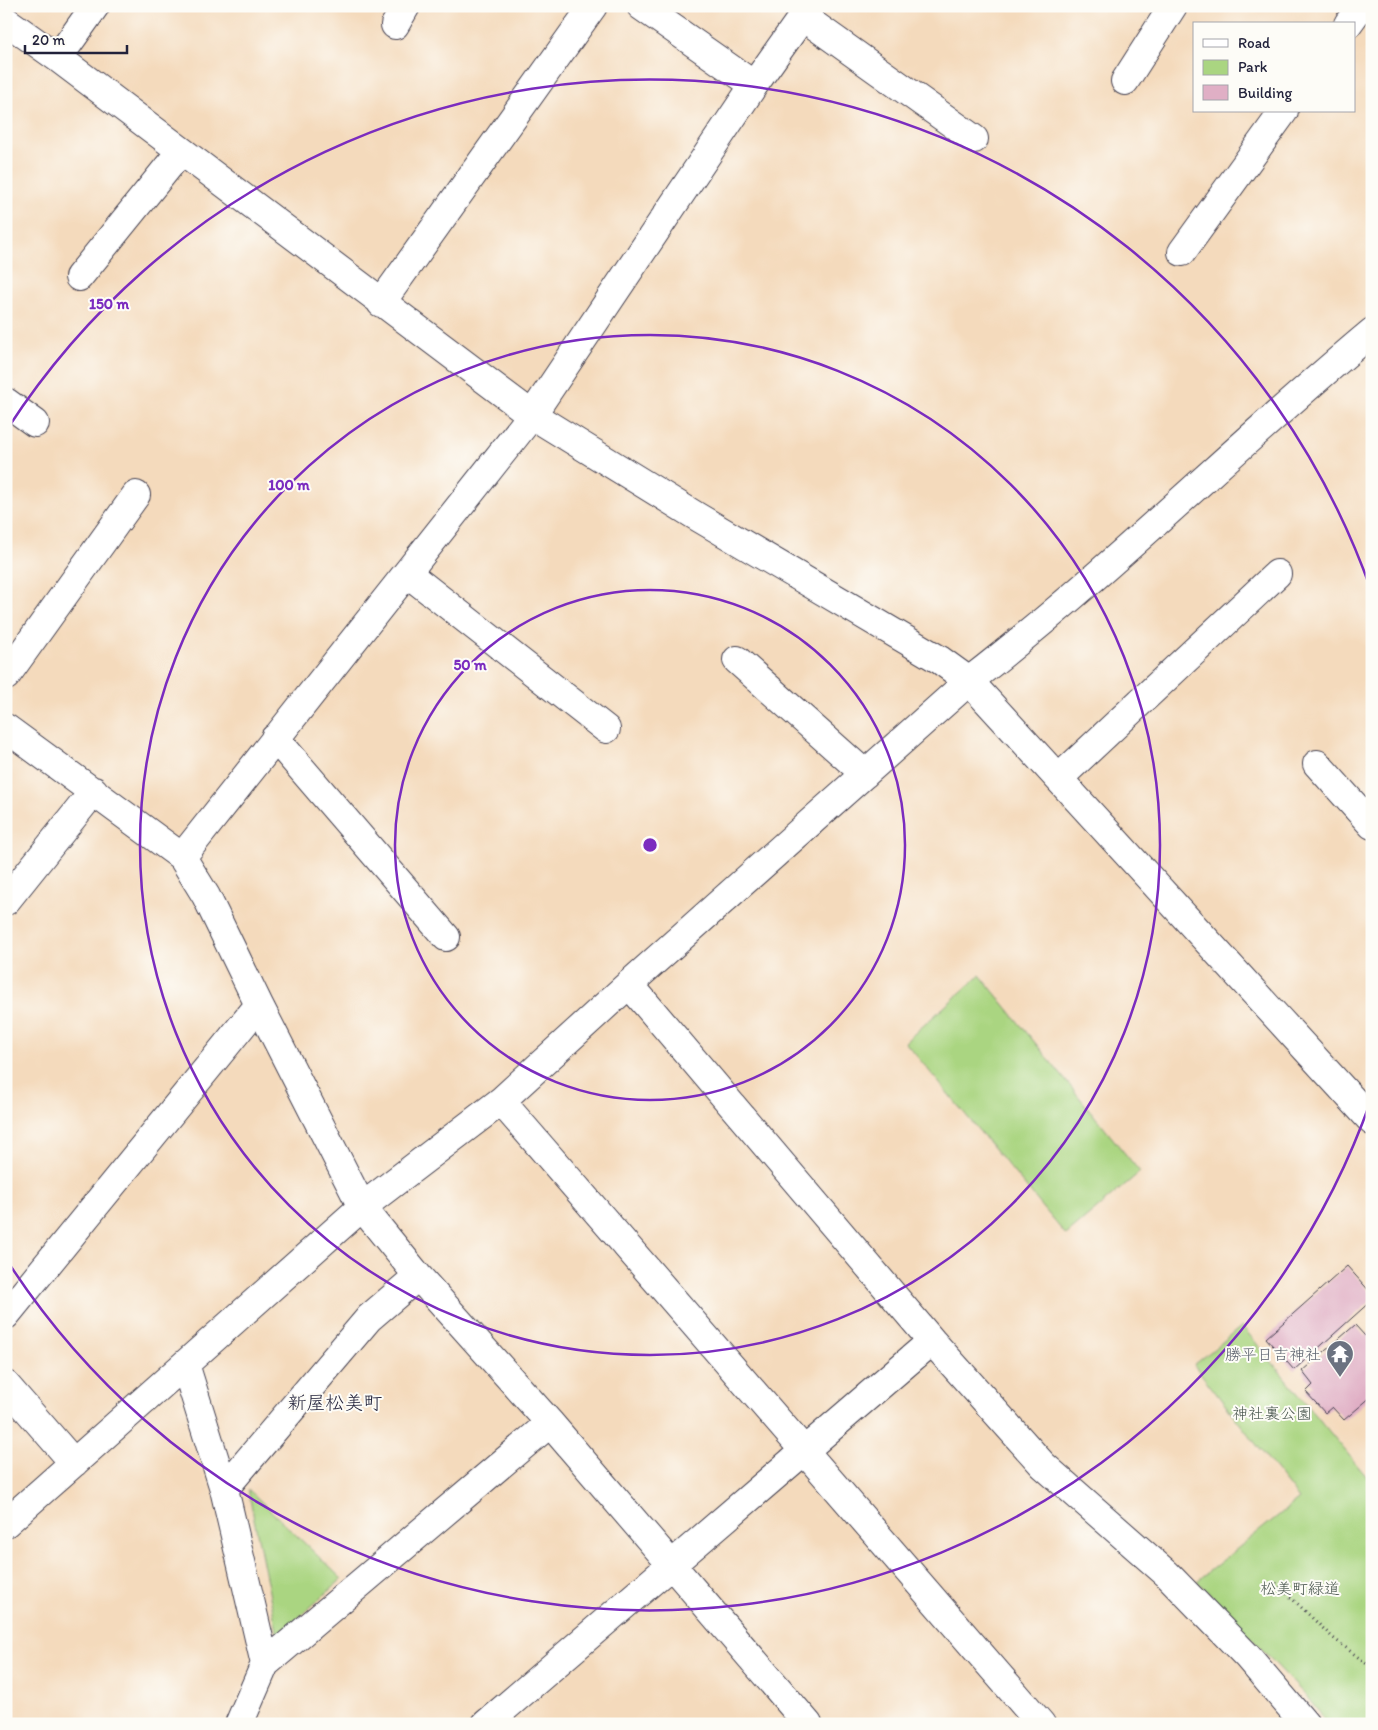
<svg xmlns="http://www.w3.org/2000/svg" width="1378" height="1730" font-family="Itim,'Klee One',sans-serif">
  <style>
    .green { fill: #aad581; stroke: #667c5e }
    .building { fill: #e0afc5 }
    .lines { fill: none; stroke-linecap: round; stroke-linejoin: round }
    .minor-casing { stroke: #423e4e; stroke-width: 30 }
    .path { stroke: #423e4e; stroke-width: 3; stroke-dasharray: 1 4; stroke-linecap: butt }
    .minor { stroke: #fff; stroke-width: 28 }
    .ring { fill: none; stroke: #7b2cbf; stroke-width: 2.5 }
    .labels { text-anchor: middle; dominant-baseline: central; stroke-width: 4; stroke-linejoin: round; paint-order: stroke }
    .worship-label { font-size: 16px; fill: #5b616d; stroke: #fdfcf7; text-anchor: end }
    .park-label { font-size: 16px; fill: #4b5850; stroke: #fdfcf7 }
    .quarter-label { font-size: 19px; fill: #22223b; stroke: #fdfcf7 }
    .centre { fill: #7b2cbf; stroke: #fdfcf7; stroke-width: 2.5 }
    .ring-label { font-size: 15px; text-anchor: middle; font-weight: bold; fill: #7b2cbf; stroke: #fdfcf7; stroke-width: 4; stroke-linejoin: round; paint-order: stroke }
  </style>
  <rect width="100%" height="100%" fill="#fdfcf7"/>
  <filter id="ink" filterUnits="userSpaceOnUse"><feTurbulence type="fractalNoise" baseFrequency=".02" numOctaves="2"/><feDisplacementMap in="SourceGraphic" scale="10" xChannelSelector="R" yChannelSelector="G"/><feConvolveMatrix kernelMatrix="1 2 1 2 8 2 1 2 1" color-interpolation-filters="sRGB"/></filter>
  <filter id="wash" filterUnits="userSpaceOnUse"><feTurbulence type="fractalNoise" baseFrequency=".0096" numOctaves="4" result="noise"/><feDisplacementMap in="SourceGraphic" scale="20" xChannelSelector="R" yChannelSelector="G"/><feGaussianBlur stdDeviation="1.12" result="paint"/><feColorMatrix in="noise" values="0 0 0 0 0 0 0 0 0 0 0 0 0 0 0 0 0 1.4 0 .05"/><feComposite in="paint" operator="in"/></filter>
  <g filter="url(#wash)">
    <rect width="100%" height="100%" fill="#f4dabc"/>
    <path class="green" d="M980 975 1140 1172 1066 1235 905 1042Z
      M1242 1326 1372 1483V1724H1329L1305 1695 1197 1581 1299 1499 1194 1365Z
      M248 1489 342 1579 278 1636Z"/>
    <g id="blocks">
      <path class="building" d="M1347 1266 1372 1294V1300L1294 1370 1266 1338Z
        M1355 1325 1365 1336 1372 1331V1396L1344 1420 1332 1407 1325 1413 1306 1392 1313 1385 1302 1371Z"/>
    </g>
  </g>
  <g filter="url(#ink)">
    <use href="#blocks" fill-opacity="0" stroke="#423e4e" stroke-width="1"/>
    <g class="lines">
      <defs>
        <path id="minor" d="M641 6 754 85
          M803 17 974 139
          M6 21 58 58 532 415 696 516 940 660 969 681 1372 1121
          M1348 24 1361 6
          M395 25 406 6
          M58 58 95 6
          M1125 81 1173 6
          M1182 252 1284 111
          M79 277 181 151
          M381 303 593 6
          M6 402 35 423
          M407 573 606 729
          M737 660 865 774
          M6 676 136 495
          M6 728 182 857 206 896 259 1005 362 1207 418 1276 550 1423 808 1724
          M275 738 446 937
          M1317 764 1372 825
          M1059 778 1277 574
          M182 857 532 415 754 85 810 6
          M6 901 94 791
          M629 984 932 1341 1043 1465 1167 1574 1247 1656 1305 1724
          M501 1101 1041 1724
          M6 1315 259 1005
          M185 1364 224 1489 265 1664 239 1724
          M6 1385 74 1463
          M224 1489 369 1318 418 1276
          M6 1523 362 1207 501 1101 629 984 969 681C1110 572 1235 446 1372 332
          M265 1664 550 1423
          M486 1724 932 1341"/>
      </defs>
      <use href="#minor" class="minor-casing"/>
      <path class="path" d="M1276 1583 1332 1637 1372 1668"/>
      <use href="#minor" class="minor"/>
    </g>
  </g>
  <g class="ring">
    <circle cx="650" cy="845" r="255"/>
    <circle cx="650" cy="845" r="510"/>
    <path d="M1371 1100A765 765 0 0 1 8 1262M8 428A765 765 0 0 1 1371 590"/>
  </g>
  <defs>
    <symbol id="temple-pin" viewBox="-11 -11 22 30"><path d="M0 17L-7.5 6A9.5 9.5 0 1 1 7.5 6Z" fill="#6b7280" stroke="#fdfcf7"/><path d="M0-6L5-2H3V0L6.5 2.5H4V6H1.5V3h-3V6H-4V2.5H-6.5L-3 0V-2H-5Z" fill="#fff"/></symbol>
  </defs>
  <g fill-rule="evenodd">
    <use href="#temple-pin" x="1324" y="1338" width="32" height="43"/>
  </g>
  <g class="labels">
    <g class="worship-label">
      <text x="1321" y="1354">勝平日吉神社</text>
    </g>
    <g class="park-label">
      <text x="1272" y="1413">神社裏公園</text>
      <text x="1300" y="1588">松美町緑道</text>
    </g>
    <g class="quarter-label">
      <text x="335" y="1402">新屋松美町</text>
    </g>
  </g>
  <circle cx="650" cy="845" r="8" class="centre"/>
  <g class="ring-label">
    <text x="109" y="309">150 m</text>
    <text x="289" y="490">100 m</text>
    <text x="470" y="670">50 m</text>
  </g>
  <rect width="1378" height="1730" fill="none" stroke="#fdfcf7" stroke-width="25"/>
  <rect x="1193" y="22" width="162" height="90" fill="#fdfcf7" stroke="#a5a5ac"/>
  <rect x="1203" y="39" width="25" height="8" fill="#ffffff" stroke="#a5a5ac"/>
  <text x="1238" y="48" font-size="15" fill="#22223b">Road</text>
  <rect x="1203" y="60" width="25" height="15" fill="#aad581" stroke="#a5a5ac"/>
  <text x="1238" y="72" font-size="15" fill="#22223b">Park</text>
  <rect x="1203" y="85" width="25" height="15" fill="#e0afc5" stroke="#a5a5ac"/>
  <text x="1238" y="98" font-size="15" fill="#22223b">Building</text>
  <path d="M25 45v8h102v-8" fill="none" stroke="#22223b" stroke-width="2.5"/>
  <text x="32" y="45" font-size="15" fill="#22223b" stroke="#fdfcf7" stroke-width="4" paint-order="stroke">20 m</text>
</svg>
